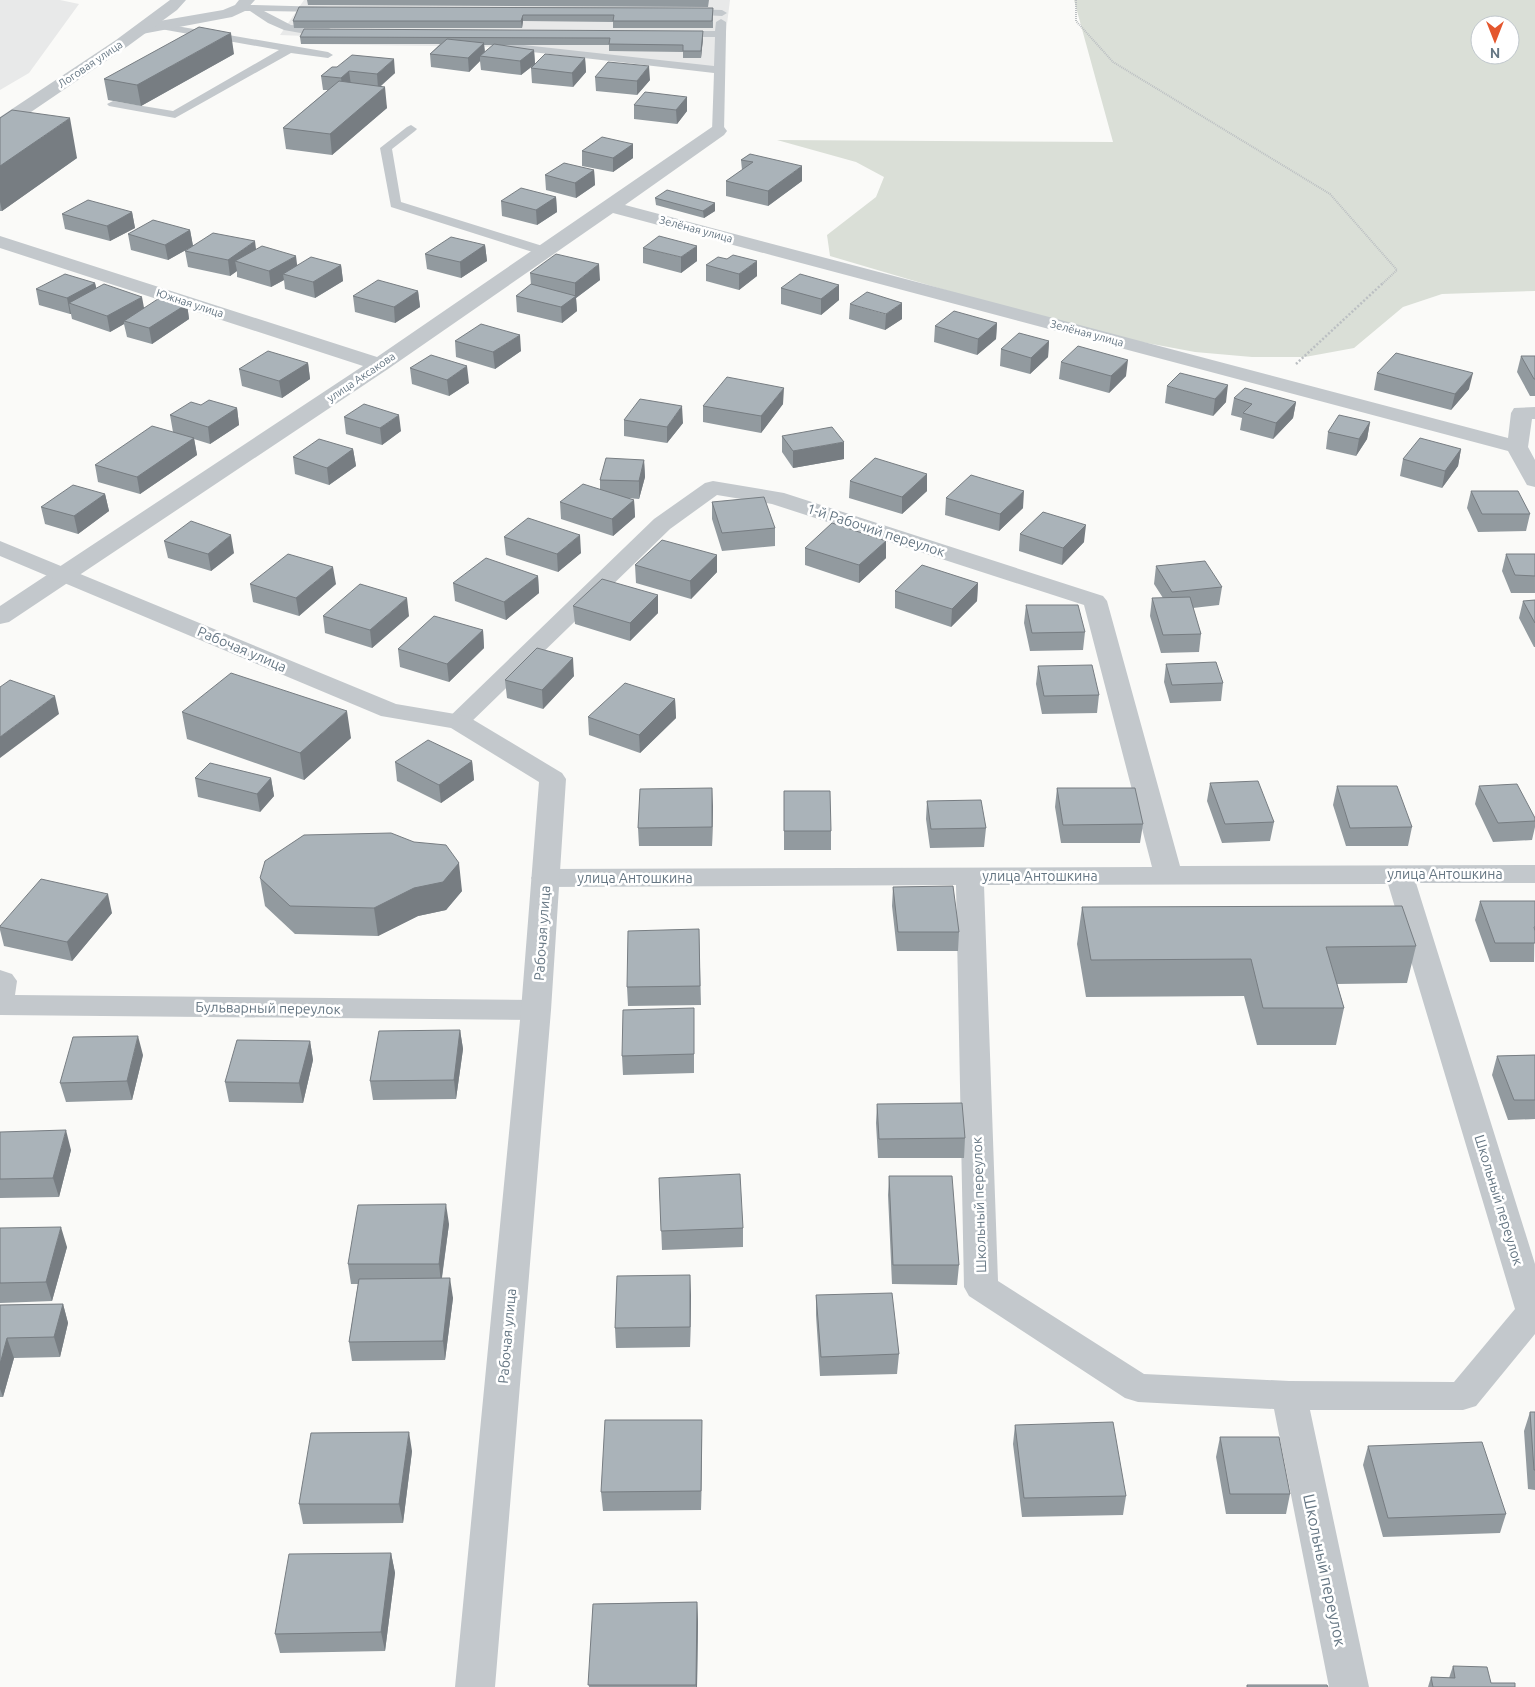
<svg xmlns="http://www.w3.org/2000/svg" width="1535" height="1687" font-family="Ubuntu,sans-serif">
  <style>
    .built { fill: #e8e9e9 }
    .green { fill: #dadfd7; fill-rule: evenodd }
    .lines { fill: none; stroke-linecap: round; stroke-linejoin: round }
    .path-far1 { stroke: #bbbfc2; stroke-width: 2; stroke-dasharray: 1 1; stroke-linecap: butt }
    .path { stroke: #bbbfc2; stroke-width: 2.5; stroke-dasharray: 2 2; stroke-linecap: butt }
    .service { fill: #c3c8cc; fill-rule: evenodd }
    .minor { fill: #c3c8cc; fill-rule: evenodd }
    .tertiary { fill: #c3c8cc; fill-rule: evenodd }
    .wall { fill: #929a9f; fill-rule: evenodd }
    .shaded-wall { fill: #777d82 }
    .building { fill: #aab3b9; stroke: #777d82 }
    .labels { text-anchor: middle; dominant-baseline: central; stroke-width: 5; stroke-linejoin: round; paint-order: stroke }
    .far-street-label { font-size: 11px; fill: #657683; stroke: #fff }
    .street-label { font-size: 14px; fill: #657683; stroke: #fff }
    .near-street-label { font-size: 16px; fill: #657683; stroke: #fff }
  </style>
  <rect width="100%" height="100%" fill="#fafaf8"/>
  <path class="built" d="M0 0H60L79 4 29 73 0 90Z
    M304 0H730L721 72 497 47 301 44 304 36 280 35Z"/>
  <path class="green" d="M1074 0H1535V291L1442 294 1403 307 1354 348 1305 357H1252L1195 352 1088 332 830 256 827 235 876 197 884 177 856 162 777 140 1113 142ZM1480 25H1510V55H1480Z"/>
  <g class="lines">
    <path class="path-far1" d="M1076 0V21L1113 62 1330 194 1397 270 1381 285"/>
    <path class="path" d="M1296 364 1383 283"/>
    <path class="service" d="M252 5 328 7 329 9 328 11 324 12 264 11 291 25 329 28 334 31 329 34H306L284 30 268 23 250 11H240L235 8 240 5Z
      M689 9 722 10 727 13 722 16 685 14 684 12 685 10Z
      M721 19 726 22V34L724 131 718 135 712 131 714 73 505 49 500 46 505 43 714 66 715 37H679L674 34 679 31H715L716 22Z
      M159 23 328 52 333 55 328 58 291 53 175 118 109 106 107 104 113 101 173 111 279 50 155 28 154 26Z
      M411 125 417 129 415 131 392 149 401 202 549 248 550 251 549 254H539L391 207 380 148 407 127Z"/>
    <path class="minor" d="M239 0H255L245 11 232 17 142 34 136 32 134 29 136 26 142 24 223 10 235 5Z
      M718 126 724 127 727 131 724 135 625 205 1508 438 1511 413 1514 408 1535 407V419H1532L1528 447 1535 460V487L1527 485 1508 451 613 213 388 369 9 622 0 624V606L363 366 0 248V236L377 357 712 127Z
      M713 481 784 493 1103 596 1107 601 1180 866 1535 865V883H1416L1535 1264V1334L1476 1406 1463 1410H1310L1369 1687H1329L1274 1409 1138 1402 1125 1398 969 1296 964 1287 956 885 545 887 535 884 531 878 535 872 545 869 1152 867 1084 605 772 504 717 495 670 529 467 726 458 729 449 726 445 721 654 519 705 483ZM1388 884 1515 1309 1454 1382 1289 1381 1144 1374 998 1281 984 885Z
      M0 970 12 974 17 981 15 995 536 1000 547 1003 551 1010 547 1017 536 1020 0 1015Z"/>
    <path class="tertiary" d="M170 0H186L177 10 128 46 6 129 0 130V117L116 40Z
      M0 541 396 704 467 716 562 773 566 779 551 1010 495 1687H455L521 1010 539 782 451 728 381 716 0 556Z"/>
  </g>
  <path class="wall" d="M307 0H709L708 7 308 5Z
    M713 8V28H613V22L523 21 522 28H294L293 21Z
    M300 37 703 38 701 58H683V52L609 51V45H497L534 50 535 64 521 75 481 70 480 61 469 72 431 67 430 54 440 44H301ZM484 45H493L485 52Z
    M234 54 141 106 108 100 104 79Z
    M585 58 586 72 573 87 532 83 531 68Z
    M332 67 395 73 381 86 387 108 332 155 286 149 283 128 328 90H323L321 76Z
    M595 77 650 80 637 95 596 91Z
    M687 97V111L677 124 634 119V105Z
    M0 118 77 158 2 211H0Z
    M633 144V158L613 172 582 166V151Z
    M750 154 802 181 768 206 726 196V181L742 170 741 160Z
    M594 170 595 185 576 198 546 190 545 175Z
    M556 197 557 212 537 225 502 216 501 201Z
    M655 198 715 203V211L704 218 656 205Z
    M132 212 135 228 110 241 65 229 62 214Z
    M190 230 193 246 168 260 131 250 128 234Z
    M485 245 487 261 461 278 427 269 425 254Z
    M643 248 697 261 681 273 643 263Z
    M256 250 297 265H341L343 281 315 298 285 289 284 280 271 287 237 277V271L230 276 188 267 185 251Z
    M706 265 757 276 739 290 706 281Z
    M530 273 600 280 576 298 577 311 562 323 517 312 516 296 531 285Z
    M95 283 96 288 144 308 187 304 189 319 152 344 127 337 124 324 110 332 72 319 71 314H70L39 305 36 289Z
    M839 285V300L821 315 781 304V288Z
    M418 291 420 307 395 323 355 312 353 296Z
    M850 304 902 319 885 330 849 319Z
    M997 323 996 339 977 355 934 342 935 326Z
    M455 341 521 351 495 369 456 357Z
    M1049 341 1048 357 1030 374 1000 366 1001 349Z
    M1521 356H1535V396H1530L1517 372Z
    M1061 362 1126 376 1109 393 1059 379Z
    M308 363 310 379 282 398 242 386 239 369Z
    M410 368 469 383 449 396 412 384Z
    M1377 373 1469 389 1451 410 1374 390Z
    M1167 386 1226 402 1213 416 1165 403Z
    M1234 398 1296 402 1293 418 1273 439 1240 430 1242 418 1231 415Z
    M783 404 761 433 703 422V406Z
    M201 405 237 408 239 425 210 444 194 439 197 455 140 494 98 482 95 465 173 432 170 415Z
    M344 417 401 431 382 445 346 434Z
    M624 420 683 423 667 443 624 436Z
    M1370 422 1367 439 1356 456 1326 449 1328 432Z
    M782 436 844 459 793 468 782 452Z
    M353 449 356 466 329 485 295 474 293 457Z
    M1461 449 1458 466 1442 488 1400 476 1403 459Z
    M644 460 645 477 639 499 627 498 634 500 635 517 613 536 561 519 560 502 600 490V480Z
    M927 474V491L902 514 849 498 850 481Z
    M1471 491 1530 514 1526 531 1478 532 1467 508Z
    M105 494 109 511 78 534 45 524 41 507Z
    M946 498 1023 508 999 531 945 515Z
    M712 502 775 528V546L722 551 712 519Z
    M1020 534 1084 542 1062 565 1019 551Z
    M504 537 581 553 558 572 506 555Z
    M164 541 234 553 211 571 168 558Z
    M886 541V558L859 583 805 565V548Z
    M1506 554H1535V593H1511L1502 571Z
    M717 555V572L691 599 636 583 635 565Z
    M1156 566 1222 587 1219 605 1193 608 1201 634 1199 652 1161 653 1150 616 1152 598H1163L1154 584Z
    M538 576 539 593 506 620 455 601 453 583Z
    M978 583 977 601 951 627 895 608V591Z
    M250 584H336L299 616 253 602Z
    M658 595V613L630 641 575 624 573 606Z
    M1535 600V647H1534L1519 618 1523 601Z
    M1026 605 1085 632 1083 650 1030 651 1024 623Z
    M323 616H409L372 648 325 633Z
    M483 630 484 648 449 682 400 667 398 649Z
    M1166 664 1223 683 1221 701 1170 703 1164 682Z
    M1038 666 1099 695 1097 713 1042 714 1036 684Z
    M574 676 543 709 507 698 505 680Z
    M675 699 676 718 640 753 589 735 588 717Z
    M182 712 351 738 304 780 187 739Z
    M472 761 474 780 441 803 397 781 395 762Z
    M195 778H271L274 796 260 812 198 797Z
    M1210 783 1274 822 1270 841 1222 843 1207 801Z
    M1337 786 1412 827 1408 846H1346L1333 805Z
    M1479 786 1535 818V827L1532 840 1493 842 1475 804Z
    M1057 788 1143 824 1140 843H1061L1055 807Z
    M784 791 831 831V850H784Z
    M927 801 986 828 984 847 930 848 926 819Z
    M713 806 712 846H639L638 828Z
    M260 878 462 891 446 910 418 916 378 936 295 934 265 906Z
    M893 887 959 932 958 951H897L892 906Z
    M1480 901H1535L1534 962H1490L1475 920Z
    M1082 907 1416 946 1407 983 1337 984 1344 1008 1336 1045H1257L1244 996 1086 997 1077 944Z
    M112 913 72 961 4 946 0 930V926Z
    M699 929 701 1005 628 1006 627 987Z
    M694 1027V1073L623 1075 622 1056Z
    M460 1030 463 1049 456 1099 373 1100 370 1081Z
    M310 1041 313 1060 303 1103 229 1102 225 1082Z
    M143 1055 132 1100 66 1102 60 1083Z
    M1535 1055V1119L1508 1120 1492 1075 1497 1056Z
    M877 1104 965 1138 964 1158H878L876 1123Z
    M0 1132 71 1150 59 1197 0 1198Z
    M889 1176 959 1265 957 1285 892 1284 888 1195Z
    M659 1178 743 1228V1247L662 1250Z
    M449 1224 442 1278 453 1298 445 1360 352 1361 349 1342 358 1284H351L348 1264Z
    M0 1228 67 1247 52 1301 0 1303Z
    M691 1295 690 1347 616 1348 615 1328Z
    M816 1295 899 1354 897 1374 820 1376 816 1315Z
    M63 1304 68 1323 60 1357 14 1358 3 1397H0V1305Z
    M1530 1412H1535V1490L1528 1489 1524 1431Z
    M1015 1425 1126 1496 1123 1515 1022 1517 1013 1444Z
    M1220 1437 1290 1494 1286 1514H1226L1216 1457Z
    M702 1439 701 1510 603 1511 601 1492Z
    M1368 1446 1506 1514 1500 1533 1383 1537 1363 1465Z
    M412 1451 403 1523 303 1524 299 1504Z
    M391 1553 395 1573 385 1651 280 1653 275 1634Z
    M697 1602 698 1622 697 1687H589L593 1604Z
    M1453 1666 1491 1683 1515 1687H1428L1431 1677 1449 1678Z"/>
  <path class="shaded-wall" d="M523 15V21L522 28 521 21Z
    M703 31V38L701 58V51Z
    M231 33 234 54 141 106 137 85Z
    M484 43 485 56H480V61L469 72 468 58Z
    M534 50 535 64 521 75 520 61Z
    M585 58 586 72 573 87 572 73Z
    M394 59 395 73 378 88 377 74Z
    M649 66 650 80 637 95V81Z
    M349 71 351 85 343 92 341 78Z
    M385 87 387 108 332 155 330 134Z
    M687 97V111L677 124 676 110Z
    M70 118 77 158 2 211 0 202V166Z
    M633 144V158L613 172V158Z
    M802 166V181L768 206V191Z
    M594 170 595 185 576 198 575 183Z
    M556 197 557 212 537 225 536 210Z
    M715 203V211L704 218 703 211Z
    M132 212 135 228 110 241 107 226Z
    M190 230 193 246 168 260 165 245Z
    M255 241 257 257 235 261 237 271 230 276 228 260Z
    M485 245 487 261 461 278 460 262Z
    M697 246V261L681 273V257Z
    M296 256 298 272 283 274 284 280 271 287 269 271Z
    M757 261V276L739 290V274Z
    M599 264 600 280 576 298 577 311 562 323 561 307 575 296V283Z
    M341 265 343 281 315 298 313 282Z
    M95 283 99 299 69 303 71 314H70L67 298Z
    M839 285V300L821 315V299Z
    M418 291 420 307 395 323 394 307Z
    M142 297 145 313 124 321V324L110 332 107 316Z
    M902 303V319L885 330 886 314Z
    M187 304 189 319 152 344 149 328Z
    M997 323 996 339 977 355 978 339Z
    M520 335 521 351 495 369 493 352Z
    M1049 341 1048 357 1030 374 1031 358Z
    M1128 360 1126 376 1109 393 1111 376Z
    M308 363 310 379 282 398 279 381Z
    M467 366 469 383 449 396 447 380Z
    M1473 373 1469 389 1451 410 1455 394Z
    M1228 385 1226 402 1213 416 1215 399Z
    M784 388 783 404 761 433V416Z
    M1296 402 1293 418 1273 439 1276 423Z
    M682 406 683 423 667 443V427Z
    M237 408 239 425 210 444 208 427Z
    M399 415 401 431 382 445 380 428Z
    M1370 422 1367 439 1356 456 1359 439Z
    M194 438 197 455 140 494 137 477Z
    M844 442V459L793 468V451Z
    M353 449 356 466 329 485 327 468Z
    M1461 449 1458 466 1442 488 1445 471Z
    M644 460 645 477 639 499V481Z
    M927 474V491L902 514V497Z
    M1024 491 1023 508 999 531 1000 514Z
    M105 494 109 511 78 534 74 516Z
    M634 500 635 517 613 536 612 519Z
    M1086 525 1084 542 1062 565 1063 548Z
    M231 535 234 553 211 571 208 554Z
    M580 535 581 553 558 572 557 554Z
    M886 541V558L859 583V565Z
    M717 555V572L691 599 690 581Z
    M333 567 336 584 299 616 296 598Z
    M538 576 539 593 506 620 504 602Z
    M978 583 977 601 951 627 952 609Z
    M658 595V613L630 641V623Z
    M407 598 409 616 372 648 370 630Z
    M483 630 484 648 449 682 447 664Z
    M573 658 574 676 543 709 542 690Z
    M55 696 59 714 0 758V737Z
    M675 699 676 718 640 753 639 735Z
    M347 711 351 738 304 780 300 753Z
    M472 761 474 780 441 803 439 785Z
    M271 778 274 796 260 812 257 794Z
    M712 788 713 806 712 846Z
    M459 863 462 891 446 910 418 916 378 936 374 908Z
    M108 894 112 913 72 961 67 942Z
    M460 1030 463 1049 456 1099 454 1080Z
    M138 1036 143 1055 132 1100 127 1081Z
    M310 1041 313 1060 303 1103 299 1083Z
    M66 1130 71 1150 59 1197 53 1178Z
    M446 1204 449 1224 441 1283 439 1264Z
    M61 1227 67 1247 52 1301 46 1282Z
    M690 1275 691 1295 690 1347Z
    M450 1278 453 1298 445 1360 443 1341Z
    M63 1304 68 1323 60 1357 54 1337Z
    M7 1338 14 1358 3 1397 0 1389V1364Z
    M702 1420V1439L701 1510V1491Z
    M409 1432 412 1451 403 1523 399 1504Z
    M391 1553 395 1573 385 1651 381 1632Z
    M697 1602 698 1622 697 1687H696Z"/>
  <path class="building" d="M299 7 713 8 712 21H613L614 15H523L521 21H293Z
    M199 27 231 33 137 85 104 79Z
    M304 29 703 31 701 51H683V45L609 44 610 38 300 37Z
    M447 39 484 43 468 58 430 54Z
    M494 44 534 50 520 61 480 56Z
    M545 54 585 58 572 73 531 68Z
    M352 55 394 59 377 74 349 71 341 78 321 76 332 67H337Z
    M608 62 649 66 637 81 595 77Z
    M339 81 385 87 330 134 283 128Z
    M645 92 687 97 676 110 634 105Z
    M12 110 70 118 0 166V118Z
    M602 137 633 144 613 158 582 151Z
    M750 154 802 166 768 191 726 181 753 162 741 160Z
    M564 163 594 170 575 183 545 175Z
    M521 188 556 197 536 210 501 201Z
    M667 190 715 203 703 211 655 198Z
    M88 200 132 212 107 226 62 214Z
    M153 220 190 230 165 245 128 234Z
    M213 233 255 241 228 260 185 251Z
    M659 236 697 246 681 257 643 248Z
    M451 237 485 245 460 262 425 254Z
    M262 246 296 256 269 271 235 261Z
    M556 254 599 264 575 283 530 273Z
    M733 255 757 261 739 274 706 265 718 257 727 259Z
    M311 257 341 265 313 282 283 274Z
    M65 274 95 283 67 298 36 289Z
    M800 274 839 285 821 299 781 288Z
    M378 280 418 291 394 307 353 296Z
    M104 284 142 297 107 316 69 303Z
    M531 284 576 296 561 307 516 296Z
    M867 292 902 303 886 314 850 304Z
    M161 297 187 304 149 328 124 321Z
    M954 311 997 323 978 339 935 326Z
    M481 324 520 335 493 352 455 341Z
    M1019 333 1049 341 1031 358 1001 349Z
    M1078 346 1128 360 1111 376 1061 362Z
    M268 351 308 363 279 381 239 369Z
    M1396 353 1473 373 1455 394 1377 373Z
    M431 355 467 366 447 380 410 368Z
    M1521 356H1535V379H1534Z
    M1180 373 1228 385 1215 399 1167 386Z
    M727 377 784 388 761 416 703 406Z
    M1245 388 1296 402 1276 423 1243 413 1252 404 1234 398Z
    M640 399 682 406 667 427 624 420Z
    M209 400 237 408 208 427 170 415 191 402 201 405Z
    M364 404 399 415 380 428 344 417Z
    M1339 415 1370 422 1359 439 1328 432Z
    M152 426 194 438 137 477 95 465Z
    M832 427 844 442 793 451 782 436Z
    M1420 438 1461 449 1445 471 1403 459Z
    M319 439 353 449 327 468 293 457Z
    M606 458 644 460 639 481 600 480Z
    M875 458 927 474 902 497 850 481Z
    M971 475 1024 491 1000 514 946 498Z
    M583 484 634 500 612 519 560 502Z
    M73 485 105 494 74 516 41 507Z
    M1471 491H1518L1530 514H1482Z
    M764 497 775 528 722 533 712 502Z
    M1043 512 1086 525 1063 548 1020 534Z
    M528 518 580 535 557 554 504 537Z
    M191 521 231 535 208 554 164 541Z
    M832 523 886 541 859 565 805 548Z
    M662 540 717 555 690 581 635 565Z
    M288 554 333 567 296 598 250 584Z
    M1506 554H1535V576L1515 575Z
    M486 558 538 576 504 602 453 583Z
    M1205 561 1222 587 1172 592 1156 566Z
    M922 565 978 583 952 609 895 591Z
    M602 579 658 595 630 623 573 606Z
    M360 584 407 598 370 630 323 616Z
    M1190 597 1201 634 1163 635 1152 598Z
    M1535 600V623L1523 601Z
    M1026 605H1078L1085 632 1032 633Z
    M434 616 483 630 447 664 398 649Z
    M537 648 573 658 542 690 505 680Z
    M1216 662 1223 683 1172 685 1166 664Z
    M1092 665 1099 695 1044 696 1038 666Z
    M231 673 347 711 300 753 182 712Z
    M10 680 55 696 0 737V687Z
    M625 683 675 699 639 735 588 717Z
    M428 740 472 761 439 785 395 762Z
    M210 763 271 778 257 794 195 778Z
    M1258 781 1274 822 1225 824 1210 783Z
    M1517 784 1535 818V821L1498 823 1479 786Z
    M1337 786H1397L1412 827 1350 828Z
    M712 788V827L638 828 640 789Z
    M1057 788H1135L1143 824 1063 825Z
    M784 791H830L831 831H784Z
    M981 800 986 828 931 829 927 801Z
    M391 833 414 842 446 845 459 863 443 882 414 888 374 908 290 906 260 878 265 861 304 835Z
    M41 879 108 894 67 942 0 927V926Z
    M953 886 959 932H898L893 887Z
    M1480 901H1535V927H1534L1535 931V943H1495Z
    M1402 906 1416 946 1326 947 1344 1008H1263L1251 959 1091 960 1082 907Z
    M699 929 700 986 627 987 628 931Z
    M694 1008V1054L622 1056 623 1010Z
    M460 1030 454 1080 370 1081 379 1031Z
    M138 1036 127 1081 60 1083 73 1037Z
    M237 1040 310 1041 299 1083 225 1082Z
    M1535 1055V1100H1514L1497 1056Z
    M962 1103 965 1138 879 1139 877 1104Z
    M66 1130 53 1178 0 1179V1132Z
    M740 1174 743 1228 661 1231 659 1178Z
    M889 1176H952L959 1265H893Z
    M446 1204 439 1264H348L358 1205Z
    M61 1227 46 1282 0 1283V1228Z
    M690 1275V1327L615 1328 617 1276Z
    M450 1278 443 1341 349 1342 359 1279Z
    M892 1293 899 1354 821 1357 816 1295Z
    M63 1304 54 1337 7 1338 0 1364V1305Z
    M1530 1412H1535V1470H1534Z
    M605 1420H702L701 1491 601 1492Z
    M1113 1422 1126 1496 1024 1498 1015 1425Z
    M409 1432 399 1504H299L311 1433Z
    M1220 1437H1279L1290 1494H1230Z
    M1482 1442 1506 1514 1388 1518 1368 1446Z
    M391 1553 381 1632 275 1634 289 1554Z
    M697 1602 696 1685H588L593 1604Z
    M1453 1666 1487 1667 1491 1683H1515V1687H1433L1431 1677 1455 1678Z
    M1247 1685H1327L1328 1687H1247Z"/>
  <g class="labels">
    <g class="far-street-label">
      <text transform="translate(90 64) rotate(-34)">Логовая улица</text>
      <text transform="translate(696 229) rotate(15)">Зелёная улица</text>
      <text transform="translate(190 303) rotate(18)">Южная улица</text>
      <text transform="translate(1087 333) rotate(15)">Зелёная улица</text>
      <text transform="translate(361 377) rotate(-34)">улица Аксакова</text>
    </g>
    <g class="street-label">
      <text transform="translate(876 530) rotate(18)">1-й Рабочий переулок</text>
      <text transform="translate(242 649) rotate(23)">Рабочая улица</text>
      <text x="1445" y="874">улица Антошкина</text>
      <text x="1040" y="876">улица Антошкина</text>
      <text x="635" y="878">улица Антошкина</text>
      <text transform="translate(542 933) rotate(-86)">Рабочая улица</text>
      <text transform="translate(268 1008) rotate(1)">Бульварный переулок</text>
      <text transform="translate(1499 1200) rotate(73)">Школьный переулок</text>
      <text transform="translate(979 1205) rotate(-92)">Школьный переулок</text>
      <text transform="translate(507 1336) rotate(-85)">Рабочая улица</text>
    </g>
    <g class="near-street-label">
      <text transform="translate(1325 1570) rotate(78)">Школьный переулок</text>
    </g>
  </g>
  <g transform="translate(1495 40) rotate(180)"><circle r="24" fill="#ffffff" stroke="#c1c8cd"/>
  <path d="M0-4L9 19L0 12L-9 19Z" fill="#e4572e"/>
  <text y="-8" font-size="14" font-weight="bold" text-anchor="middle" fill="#657683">N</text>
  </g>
</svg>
